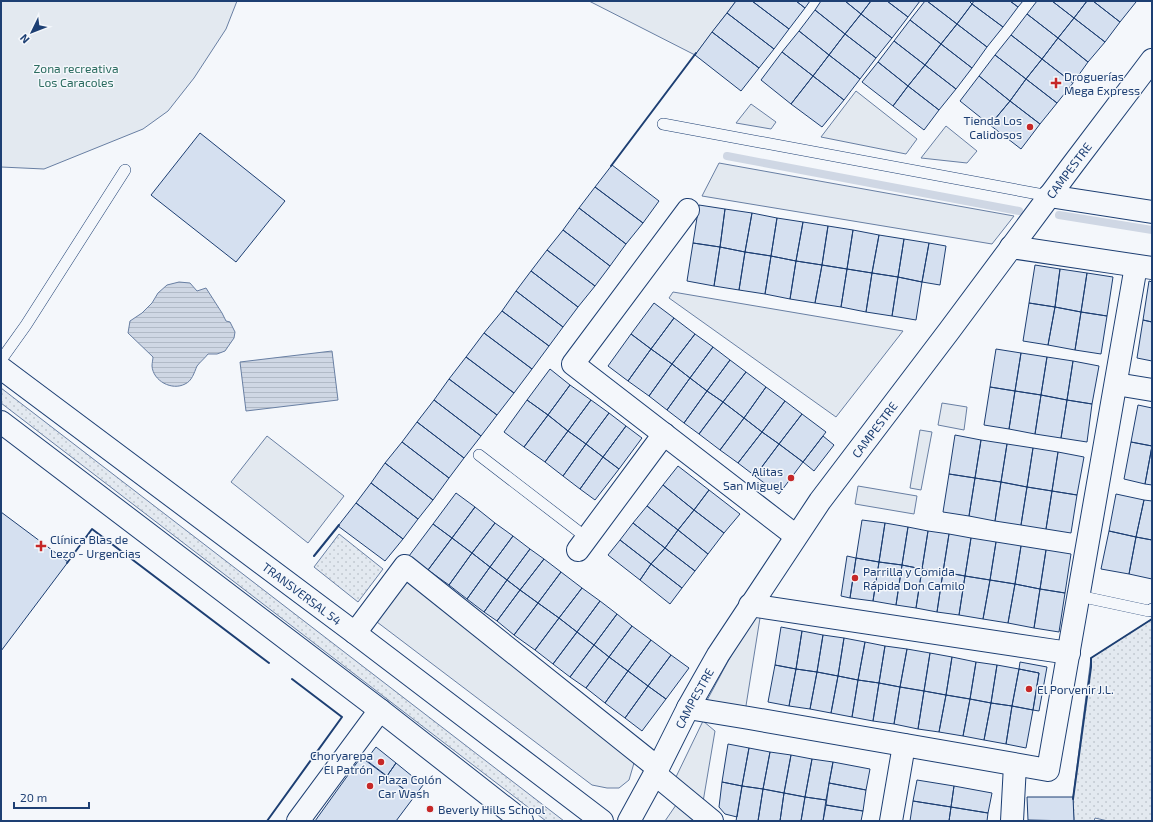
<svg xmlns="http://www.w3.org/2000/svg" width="1153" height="822" font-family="'Exo 2',sans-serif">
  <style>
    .grass { fill: url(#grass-dots); stroke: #687fa3 }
    .green { fill: #e3e9f0; stroke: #687fa3 }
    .water { fill: url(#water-rules); stroke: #687fa3 }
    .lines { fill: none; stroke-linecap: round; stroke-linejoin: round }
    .stream { stroke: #cfd7e4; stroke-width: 8 }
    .building { fill: #d5e0f0; stroke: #1d3f73 }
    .service-casing { stroke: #1d3f73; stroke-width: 12 }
    .minor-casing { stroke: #1d3f73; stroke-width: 24 }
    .primary-casing { stroke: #1d3f73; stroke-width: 24 }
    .service { stroke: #f4f7fb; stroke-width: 11 }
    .minor { stroke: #f4f7fb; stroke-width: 22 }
    .primary { stroke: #f4f7fb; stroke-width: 22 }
    .wall { stroke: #1d3f73; stroke-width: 2 }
    .poi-dot { fill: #c62828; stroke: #f4f7fb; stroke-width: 1.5 }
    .labels { text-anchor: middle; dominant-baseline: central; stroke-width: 3; stroke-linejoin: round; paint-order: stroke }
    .park-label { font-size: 12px; fill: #2c6c60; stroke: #f4f7fb }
    .poi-label { font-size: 12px; fill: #1d3f73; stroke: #f4f7fb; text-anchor: start }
    .street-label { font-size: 12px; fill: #1d3f73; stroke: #f4f7fb }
  </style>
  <defs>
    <pattern id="grass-dots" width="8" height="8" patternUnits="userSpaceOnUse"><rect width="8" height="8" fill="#e3e9f0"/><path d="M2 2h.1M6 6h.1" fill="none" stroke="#c2c9d1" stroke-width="1.8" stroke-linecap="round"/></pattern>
    <pattern id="water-rules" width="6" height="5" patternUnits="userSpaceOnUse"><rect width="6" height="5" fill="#cfd7e4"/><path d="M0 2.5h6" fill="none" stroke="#b1bac7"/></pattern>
  </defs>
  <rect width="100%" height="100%" fill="#f4f7fb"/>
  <path class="grass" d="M1 388 564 821H546L1 403Z
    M339 534 383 569 358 602 314 567Z
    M1152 619V821H1108L1095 818 1094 821H1074L1073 797 1091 658Z"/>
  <path class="green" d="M1 1H237L226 29 194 78 168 111 143 129 44 169 1 167Z
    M589 1H736L695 55Z
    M856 91 917 139 906 154 821 137Z
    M751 104 776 122 771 129 736 123Z
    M946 126 977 151 967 163 921 158Z
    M719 163 1014 216 992 244 702 196Z
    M673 292 903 331 836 417 669 298Z
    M942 403 967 407 964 430 938 425Z
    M920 430 932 432 921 490 910 488Z
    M267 436 344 496 308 543 231 482Z
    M858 486 917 496 914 514 855 504Z
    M406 579 634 763 629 780 619 788H607L592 785 377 622Z
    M753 615 760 618 745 712 705 704Z
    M703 721 715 731 703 802 675 779Z
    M676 805 698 821H665Z"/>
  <path class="water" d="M179 282 190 283 197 291 206 288 222 313 226 321 230 322 235 332 234 338 225 351 217 354H208C205 358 200 362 197 366 194 373 192 381 185 384 172 391 153 381 152 366 152 363 153 359 153 357L128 333 130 321 142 313 152 303 158 293 167 285Z
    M332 351 338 400 246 411 240 362Z"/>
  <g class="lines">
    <path class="stream" d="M727 156 1019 211
      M1059 215 1152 230"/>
  </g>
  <path class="building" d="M736 1H752L789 29 774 49 727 13Z
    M752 1H796L805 8 789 29Z
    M796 1H810L805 8Z
    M821 1H845L861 14 845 34 815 10Z
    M845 1H871L861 14Z
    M871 1H887L908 17 892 38 861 14Z
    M887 1H920L908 17Z
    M925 1H927L957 24 941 44 910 20Z
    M927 1H969L972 4 957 24Z
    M974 1H1010L1018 7 1003 27 972 4Z
    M1010 1H1023L1018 7Z
    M1037 1H1052L1074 18 1058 38 1027 14Z
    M1052 1H1087L1074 18Z
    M1087 1H1093L1120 22 1105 42 1074 18Z
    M1093 1H1135L1136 2 1120 22Z
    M972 4 1003 27 987 47 957 24Z
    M815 10 845 34 829 55 799 31Z
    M727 13 774 49 759 68 712 32Z
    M861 14 892 38 876 58 845 34Z
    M1027 14 1058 38 1042 59 1011 35Z
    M1074 18 1105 42 1088 62 1058 38Z
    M910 20 941 44 925 65 894 41Z
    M957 24 987 47 972 68 941 44Z
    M799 31 829 55 813 76 782 52Z
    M712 32 759 68 741 91 695 55Z
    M845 34 876 58 860 79 829 55Z
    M1011 35 1042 59 1026 79 995 55Z
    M1058 38 1088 62 1073 83 1042 59Z
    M894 41 925 65 908 86 878 62Z
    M941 44 972 68 956 89 925 65Z
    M782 52 813 76 791 104 761 80Z
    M829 55 860 79 844 100 813 76Z
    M995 55 1026 79 1010 101 979 76Z
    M1042 59 1073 83 1057 103 1026 79Z
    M878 62 908 86 893 106 862 82Z
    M925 65 956 89 939 110 908 86Z
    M813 76 844 100 822 127 791 104Z
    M979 76 1010 101 990 125 960 101Z
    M1026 79 1057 103 1040 124 1010 101Z
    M908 86 939 110 924 130 893 106Z
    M1010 101 1040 124 1021 149 990 125Z
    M200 133 285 201 236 262 151 195Z
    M612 165 659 201 643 223 595 187Z
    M595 187 643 223 626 244 579 208Z
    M699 205 725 209 720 247 693 243Z
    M579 208 626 244 610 266 563 230Z
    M725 209 752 213 745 252 720 247Z
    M752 213 777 218 771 256 745 252Z
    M777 218 803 222 796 261 771 256Z
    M803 222 828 226 822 265 796 261Z
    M828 226 853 230 847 269 822 265Z
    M563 230 610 266 595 286 547 250Z
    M853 230 879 235 872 273 847 269Z
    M879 235 904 239 898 277 872 273Z
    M904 239 929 243 922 282 898 277Z
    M693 243 720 247 714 286 687 281Z
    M929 243 946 246 940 285 922 282Z
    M720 247 745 252 739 290 714 286Z
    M547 250 595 286 578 307 531 271Z
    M745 252 771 256 765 294 739 290Z
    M771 256 796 261 790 299 765 294Z
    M796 261 822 265 815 303 790 299Z
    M822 265 847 269 841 307 815 303Z
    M1035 265 1060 269 1055 307 1029 303Z
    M847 269 872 273 866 312 841 307Z
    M1060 269 1087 273 1081 312 1055 307Z
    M531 271 578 307 563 327 516 291Z
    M872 273 898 277 892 316 866 312Z
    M1087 273 1113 277 1107 316 1081 312Z
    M898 277 922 282 916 320 892 316Z
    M1149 281 1152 282V322L1143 320Z
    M516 291 563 327 549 346 502 311Z
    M654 303 674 318 651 349 631 334Z
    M1029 303 1055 307 1048 345 1023 341Z
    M1055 307 1081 312 1075 350 1048 345Z
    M502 311 549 346 532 369 484 333Z
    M1081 312 1107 316 1101 354 1075 350Z
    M674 318 695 334 672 364 651 349Z
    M1143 320 1152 322V361L1137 358Z
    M484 333 532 369 514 393 466 357Z
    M631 334 651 349 628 381 608 366Z
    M695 334 713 347 690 378 672 364Z
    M713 347 730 360 707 391 690 378Z
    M651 349 672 364 649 396 628 381Z
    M996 349 1021 353 1015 391 990 387Z
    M1021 353 1047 357 1041 395 1015 391Z
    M466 357 514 393 497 415 449 379Z
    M1047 357 1073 361 1067 400 1041 395Z
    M730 360 746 372 723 402 707 391Z
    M1073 361 1099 366 1092 404 1067 400Z
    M672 364 690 378 667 410 649 396Z
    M550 369 570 385 548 415 527 400Z
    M746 372 766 387 744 418 723 402Z
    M690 378 707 391 684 423 667 410Z
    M449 379 497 415 481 436 434 400Z
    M570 385 591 400 568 431 548 415Z
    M766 387 785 401 762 432 744 418Z
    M990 387 1015 391 1009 429 984 425Z
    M707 391 723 402 699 434 684 423Z
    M1015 391 1041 395 1035 434 1009 429Z
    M1041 395 1067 400 1061 438 1035 434Z
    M434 400 481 436 464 458 417 422Z
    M527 400 548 415 524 447 504 432Z
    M591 400 609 413 586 444 568 431Z
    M1067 400 1092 404 1087 442 1061 438Z
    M785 401 802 414 779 444 762 432Z
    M723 402 744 418 720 450 699 434Z
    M1138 405 1152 408V446L1131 442Z
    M609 413 626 426 603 457 586 444Z
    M802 414 826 432 803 462 779 444Z
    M548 415 568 431 545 462 524 447Z
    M744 418 762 432 738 463 720 450Z
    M417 422 464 458 449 478 402 442Z
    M626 426 642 438 619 469 603 457Z
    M568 431 586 444 563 476 545 462Z
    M762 432 779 444 755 476 738 463Z
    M955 435 981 440 975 478 949 474Z
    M823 436 834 445 814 471 803 462Z
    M981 440 1007 444 1001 482 975 478Z
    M402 442 449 478 433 500 385 463Z
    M1131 442 1152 446 1145 484 1124 479Z
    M586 444 603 457 580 489 563 476Z
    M779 444 803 462 779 494 755 476Z
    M1007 444 1033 448 1027 487 1001 482Z
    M1152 446V485L1145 484Z
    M1033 448 1058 452 1052 491 1027 487Z
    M1058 452 1084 457 1077 495 1052 491Z
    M603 457 619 469 595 500 580 489Z
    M385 463 433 500 418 519 371 483Z
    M678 466 709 490 694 510 663 485Z
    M949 474 975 478 969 516 943 512Z
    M975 478 1001 482 995 521 969 516Z
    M1001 482 1027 487 1021 525 995 521Z
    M371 483 418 519 403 539 356 503Z
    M663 485 694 510 678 530 647 506Z
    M1027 487 1052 491 1046 529 1021 525Z
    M709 490 740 514 724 533 694 510Z
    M1052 491 1077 495 1071 533 1046 529Z
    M456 493 475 507 452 538 433 524Z
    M1116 494 1144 500 1136 537 1109 531Z
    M1144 500 1152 501V540L1136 537Z
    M356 503 403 539 385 561 338 526Z
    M647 506 678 530 665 548 633 523Z
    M475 507 495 523 472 553 452 538Z
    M694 510 724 533 708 554 678 530Z
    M1 512 68 562 1 651Z
    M862 520 885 523 879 562 856 558Z
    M495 523 513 536 490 567 472 553Z
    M633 523 665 548 651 564 620 540Z
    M885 523 908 527 902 565 879 562Z
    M433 524 452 538 428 570 409 556Z
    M908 527 928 531 922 569 902 565Z
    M678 530 708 554 695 571 665 548Z
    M928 531 949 534 943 572 922 569Z
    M1109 531 1136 537 1129 574 1101 569Z
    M949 534 971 538 965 576 943 572Z
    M513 536 530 549 507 580 490 567Z
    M1136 537 1152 540V579L1129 574Z
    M452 538 472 553 449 585 428 570Z
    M971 538 996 542 990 580 965 576Z
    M620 540 651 564 640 580 608 555Z
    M996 542 1021 546 1015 584 990 580Z
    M1021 546 1046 550 1040 589 1015 584Z
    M665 548 695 571 682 588 651 564Z
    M530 549 544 559 520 590 507 580Z
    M1046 550 1071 554 1065 593 1040 589Z
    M472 553 490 567 467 599 449 585Z
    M847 556 856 558 850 598 841 596Z
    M856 558 879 562 873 601 850 598Z
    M544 559 561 572 538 603 520 590Z
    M879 562 902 565 896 605 873 601Z
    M651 564 682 588 670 604 640 580Z
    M902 565 922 569 916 608 896 605Z
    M490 567 507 580 484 612 467 599Z
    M922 569 943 572 937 612 916 608Z
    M561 572 582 588 559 618 538 603Z
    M943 572 965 576 959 615 937 612Z
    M965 576 990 580 983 619 959 615Z
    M507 580 520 590 497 621 484 612Z
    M990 580 1015 584 1008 623 983 619Z
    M1015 584 1040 589 1034 628 1008 623Z
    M582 588 600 601 577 632 559 618Z
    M1040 589 1065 593 1059 632 1034 628Z
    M520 590 538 603 514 635 497 621Z
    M600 601 617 614 594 645 577 632Z
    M538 603 559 618 535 650 514 635Z
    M617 614 632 626 609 657 594 645Z
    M559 618 577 632 553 664 535 650Z
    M632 626 651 640 628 671 609 657Z
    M781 627 802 631 796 669 775 665Z
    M802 631 823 635 817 672 796 669Z
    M577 632 594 645 570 677 553 664Z
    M823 635 844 638 838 676 817 672Z
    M844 638 865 642 858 680 838 676Z
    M651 640 671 655 648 686 628 671Z
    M865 642 885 646 879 683 858 680Z
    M594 645 609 657 586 688 570 677Z
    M885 646 907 649 900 687 879 683Z
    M907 649 930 653 924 691 900 687Z
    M930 653 952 657 946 695 924 691Z
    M671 655 689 668 666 699 648 686Z
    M609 657 628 671 605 703 586 688Z
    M952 657 976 662 970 699 946 695Z
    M976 662 997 665 991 703 970 699Z
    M1020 662 1047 667 1039 711 1033 710 1039 673 1019 669Z
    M775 665 796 669 789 706 768 702Z
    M997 665 1019 669 1012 706 991 703Z
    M796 669 817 672 810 709 789 706Z
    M1019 669 1039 673 1033 710 1012 706Z
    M628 671 648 686 625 718 605 703Z
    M817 672 838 676 831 713 810 709Z
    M838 676 858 680 852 717 831 713Z
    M858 680 879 683 873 721 852 717Z
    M879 683 900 687 894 724 873 721Z
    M648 686 666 699 642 731 625 718Z
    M900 687 924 691 918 729 894 724Z
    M924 691 946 695 939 732 918 729Z
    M946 695 970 699 963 736 939 732Z
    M970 699 991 703 984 740 963 736Z
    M991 703 1012 706 1006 744 984 740Z
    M1012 706 1033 710 1026 748 1006 744Z
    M728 744 749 748 742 786 722 782Z
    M376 747 396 763 387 776 366 760Z
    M749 748 770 752 763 789 742 786Z
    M770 752 791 755 784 793 763 789Z
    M791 755 812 759 805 797 784 793Z
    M361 757 414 797 396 821H315Z
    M812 759 833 762 826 800 805 797Z
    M833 762 870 769 866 790 829 783Z
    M396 763 423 785 414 797 387 776Z
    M917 780 954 786 951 807 913 801Z
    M722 782 742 786 737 817 725 814 719 807Z
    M829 783 866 790 863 811 826 805Z
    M742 786 763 789 758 821H736Z
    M954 786 992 793 988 813 951 807Z
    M763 789 784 793 780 821H758Z
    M784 793 805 797 801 821H780Z
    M805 797 826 800 823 821H801Z
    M1027 797H1073L1074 821 1028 820Z
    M913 801 951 807 949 821H910Z
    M826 805 863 811 861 821H823Z
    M951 807 988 813 987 821H949Z"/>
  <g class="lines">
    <defs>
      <path id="service" d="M663 124 1049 196
        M1 360 26 325 125 170
        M479 455 587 538
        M1079 596 1149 611 1152 609"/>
      <g id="minor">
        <path d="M1049 196 1152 212"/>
        <path d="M688 210 573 364 796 536"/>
        <path d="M1011 247 1152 268"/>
        <path d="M1116 384 1152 390"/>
        <path d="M578 550 664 434"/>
        <path d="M750 605 1069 653"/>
        <path d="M355 633 405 566 658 768"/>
        <path d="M688 708 749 718 1048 770 1136 266"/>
        <path d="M655 774 712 821"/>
        <path d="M298 821 380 710"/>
        <path id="s1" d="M629 821 658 768 688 708 718 655 820 501 949 331 1071 167 1152 60"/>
        <path d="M891 821 904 745"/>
        <path d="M1012 821 1015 765"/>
      </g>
      <g id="primary">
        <path id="s2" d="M1 368 355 633 602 821"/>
        <path d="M1 422 380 710 522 821"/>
      </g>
    </defs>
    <use href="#service" class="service-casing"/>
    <use href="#minor" class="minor-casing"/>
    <use href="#primary" class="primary-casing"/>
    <use href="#service" class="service"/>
    <use href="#minor" class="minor"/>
    <use href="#primary" class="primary"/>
    <path class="wall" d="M611 166 696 53
      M314 556 339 525
      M67 563 92 529 269 663
      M1073 799 1091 667V658L1152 619
      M267 821 342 717 292 679"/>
  </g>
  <g class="poi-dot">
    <path d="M1054 77h4v4h4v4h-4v4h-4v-4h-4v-4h4z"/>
    <circle cx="1030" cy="127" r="4"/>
    <circle cx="791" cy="478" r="4"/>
    <path d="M39 540h4v4h4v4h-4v4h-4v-4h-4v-4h4z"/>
    <circle cx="855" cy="578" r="4"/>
    <circle cx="1029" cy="689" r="4"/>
    <circle cx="381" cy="762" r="4"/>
    <circle cx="370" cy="786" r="4"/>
    <circle cx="430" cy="809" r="4"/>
  </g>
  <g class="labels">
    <g class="park-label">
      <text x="76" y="68">Zona recreativa<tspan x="76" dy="14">Los Caracoles</tspan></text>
    </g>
    <g class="poi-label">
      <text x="1064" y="76">Droguerías<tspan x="1064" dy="14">Mega Express</tspan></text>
      <text x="1022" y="120" text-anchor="end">Tienda Los<tspan x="1022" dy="14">Calidosos</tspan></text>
      <text x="783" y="471" text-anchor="end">Alitas<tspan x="783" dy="14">San Miguel</tspan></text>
      <text x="50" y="539">Clínica Blas de<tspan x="50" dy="14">Lezo - Urgencias</tspan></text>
      <text x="863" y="571">Parrilla y Comida<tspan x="863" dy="14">Rápida Don Camilo</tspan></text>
      <text x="1037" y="689">El Porvenir J.L.</text>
      <text x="373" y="755" text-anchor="end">Choryarepa<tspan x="373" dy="14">El Patrón</tspan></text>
      <text x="378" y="779">Plaza Colón<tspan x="378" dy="14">Car Wash</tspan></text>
      <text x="438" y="809">Beverly Hills School</text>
    </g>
    <g class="street-label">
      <text stroke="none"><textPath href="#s1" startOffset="787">CAMPESTRE</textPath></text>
      <text stroke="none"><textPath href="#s1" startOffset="463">CAMPESTRE</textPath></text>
      <text stroke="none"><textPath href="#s2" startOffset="376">TRANSVERSAL 54</textPath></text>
      <text stroke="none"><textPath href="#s1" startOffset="139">CAMPESTRE</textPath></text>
    </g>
  </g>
  <rect width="1153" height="822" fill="none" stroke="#1d3f73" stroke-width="4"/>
  <g transform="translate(32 32) rotate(227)" stroke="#f4f7fb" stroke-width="3" paint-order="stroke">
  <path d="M0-3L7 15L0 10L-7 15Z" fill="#1d3f73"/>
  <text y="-6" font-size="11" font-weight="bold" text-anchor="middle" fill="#1d3f73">N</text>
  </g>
  <path d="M14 802v6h75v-6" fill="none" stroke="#1d3f73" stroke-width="2"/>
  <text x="20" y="802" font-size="12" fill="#1d3f73" stroke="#f4f7fb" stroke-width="3" paint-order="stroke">20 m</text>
</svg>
